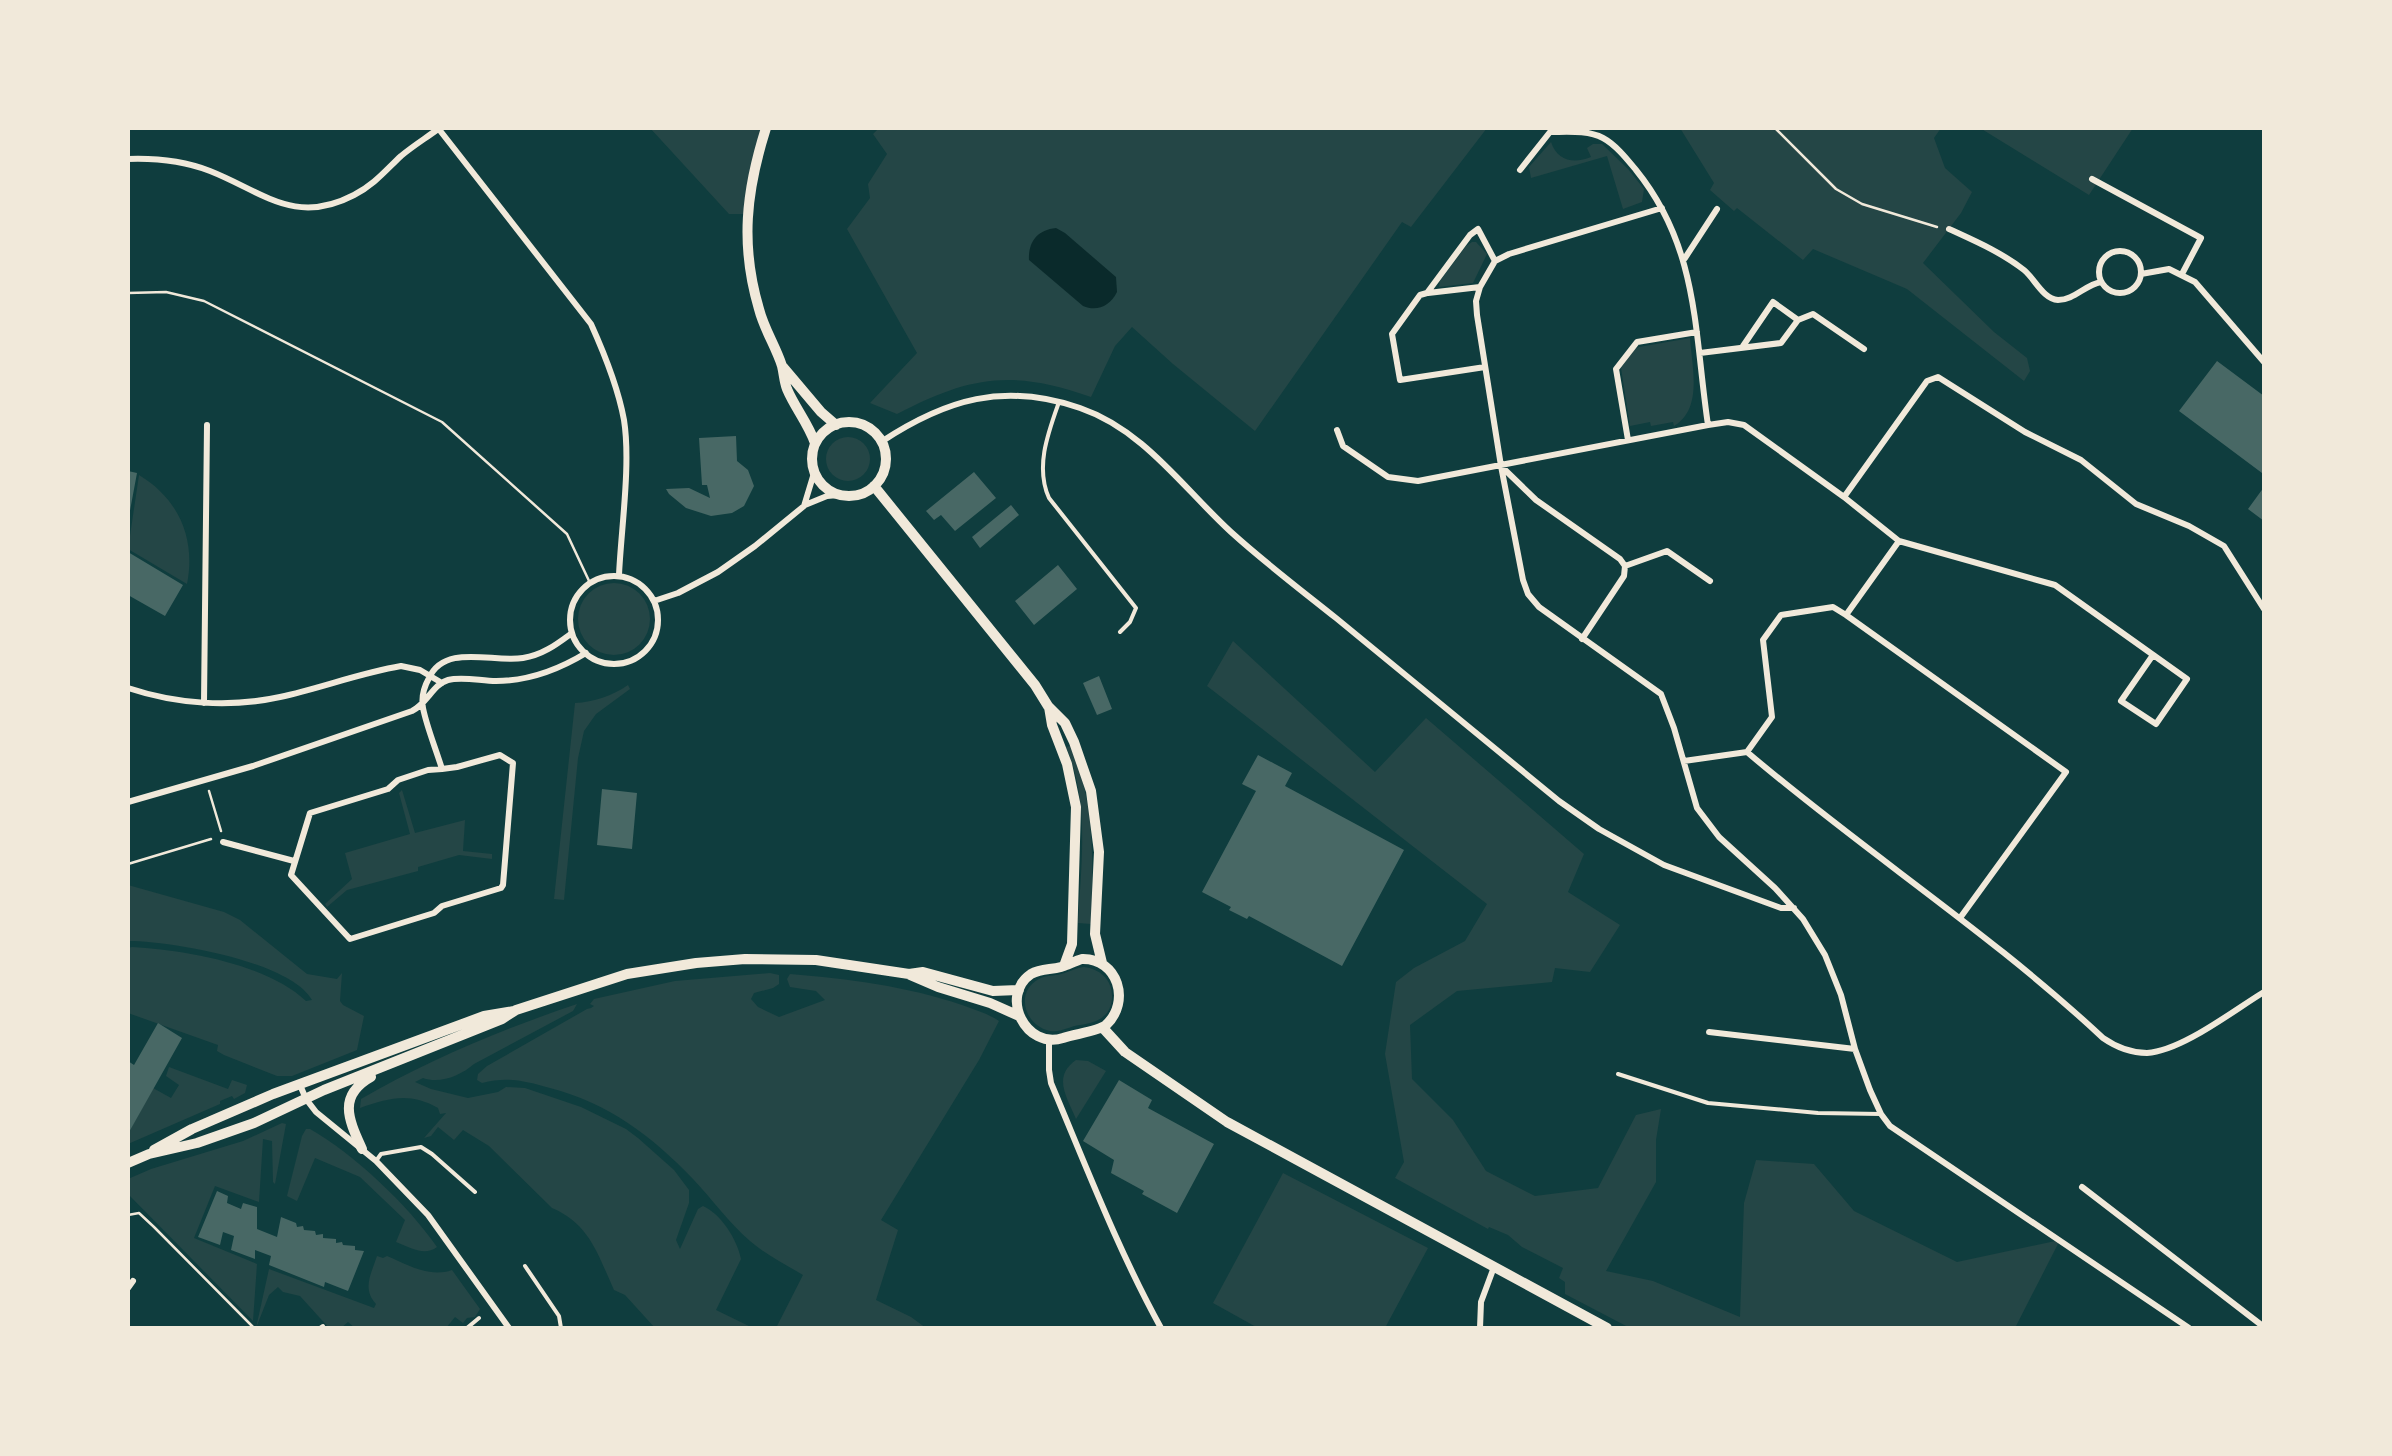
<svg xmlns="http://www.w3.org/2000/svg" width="2392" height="1456" font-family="Montserrat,sans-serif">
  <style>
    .green { fill: #244646 }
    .water { fill: #0a2a2b }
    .building { fill: #486865 }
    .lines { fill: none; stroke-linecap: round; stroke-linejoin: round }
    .path { stroke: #f1e9da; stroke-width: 2.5 }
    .service { stroke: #f1e9da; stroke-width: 4 }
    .minor { stroke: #f1e9da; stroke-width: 6 }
    .secondary { stroke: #f1e9da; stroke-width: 10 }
  </style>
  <rect width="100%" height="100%" fill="#0f3d3e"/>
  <path class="green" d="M650 128H766L747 214H729Z
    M879 128H1487L1411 227 1402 222 1255 431 1173 364 1132 327 1115 346 1091 397C1012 369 970 376 897 414L870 403 917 353 847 229 870 198 868 184 887 154 873 134Z
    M1680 128H1941L1934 138 1945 168 1972 192 1961 213 1923 263 1994 332 2027 358 2030 371 2024 381 1907 289 1813 249 1803 260 1737 208 1734 211 1710 190 1714 183Z
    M1980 128H2133L2089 195Z
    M1551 142C1557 161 1574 164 1591 157L1587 148 1593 144H1602L1628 169 1644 189 1642 202 1623 209 1607 156 1531 178 1529 167Z
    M1472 242H1476L1487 254 1473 283 1439 287 1440 281 1466 246Z
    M1690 338C1692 367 1703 409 1674 426L1673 422 1651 426 1650 422 1630 426 1621 368 1633 350 1639 347Z
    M826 459a22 22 0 1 1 44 0a22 22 0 1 1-44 0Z
    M139 475C179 499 196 539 187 584L128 549Z
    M578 619a36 36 0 1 1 72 0a36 36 0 1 1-72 0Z
    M1233 641 1375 772 1426 718 1584 854 1568 892 1620 925 1590 972 1555 968 1552 982 1457 991 1410 1025 1412 1079 1453 1120 1486 1171 1535 1196 1598 1188 1636 1115 1661 1109 1656 1140V1182L1606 1271 1653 1281 1740 1317 1744 1203 1756 1160 1814 1164 1854 1211 1957 1262 2060 1240 2015 1328H1630L1565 1294V1282L1559 1278 1563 1268 1522 1247 1508 1235 1489 1227 1488 1229 1395 1178 1404 1162 1385 1054 1396 982 1414 968 1465 941 1487 904 1207 686Z
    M628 685 630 689 596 714 584 731 578 758 564 900 554 899 575 703C594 702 612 696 628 685Z
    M1070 746C1096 803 1093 862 1091 924L1078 923C1081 866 1090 801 1066 747Z
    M402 790 415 833 465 820 463 851 492 854V859L459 855 418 867V871L347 890 327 907 325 904 352 879 345 853 410 834 399 793Z
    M128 885 224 912 240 920 307 974 337 979 342 973 340 1001 343 1005 364 1016 357 1050 292 1076H277L224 1055 217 1051 218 1045 128 1013V948L132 947C185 950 267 964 306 1001L312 1000C290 961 170 941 128 941Z
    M1084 967C1100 969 1113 980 1112 998 1111 1017 1096 1023 1080 1025 1070 1026 1060 1033 1050 1031 1025 1026 1014 992 1039 979 1046 975 1054 976 1061 974 1069 972 1075 968 1084 967Z
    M770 973 779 975V984L773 988 754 993 751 999 758 1007 779 1017 825 1000 816 991 790 987 787 979 790 974C849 979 906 986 962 1005 975 1010 987 1013 999 1021L979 1060 881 1220 898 1230 876 1300 911 1317 926 1328H776L803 1275C785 1264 766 1255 750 1241 729 1223 712 1199 693 1179 652 1136 608 1103 550 1088 526 1081 507 1076 482 1083L477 1080 478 1074 487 1066 587 1009 591 1008 594 1006 590 1004 594 999 675 981Z
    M577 1004 573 1011 474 1064C460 1076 440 1084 423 1078L415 1082 431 1089 468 1098 498 1092 506 1087 525 1088 581 1107 626 1129 638 1138 674 1170 689 1190V1203L676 1240 680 1249 698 1209 703 1206C721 1214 737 1239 741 1259L716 1310 753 1328H655L625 1295 614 1290C598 1255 590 1224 552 1208L489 1146 463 1130 454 1140 438 1127 431 1136 424 1138 446 1113 440 1114 438 1108C409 1092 390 1098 360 1108L361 1099C428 1060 503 1029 577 1004Z
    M1076 1060 1088 1061 1106 1071 1076 1119C1067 1097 1052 1077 1076 1060Z
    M169 1067 228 1089 232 1080 247 1085 245 1093 234 1099 232 1096 220 1101V1104L128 1144V1134L153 1088 171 1098 179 1085 166 1076Z
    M282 1123 286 1124 275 1184 273 1182 272 1141 263 1139 259 1202 215 1186 194 1238 257 1264 253 1321 128 1194V1179L151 1169 243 1141Z
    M306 1129H310C354 1154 408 1205 437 1247 424 1257 410 1247 396 1242L405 1220 360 1177 315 1158 297 1201 287 1196 302 1136Z
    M1283 1173 1428 1248 1385 1328H1258L1213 1303Z
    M377 1256 383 1258 387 1256C408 1265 430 1278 452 1270L480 1309 475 1317 467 1318 463 1323 455 1317 446 1328H355L348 1322 341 1328H329L300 1296 283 1292 278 1287 269 1295 256 1328 269 1269 374 1308 376 1304C362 1289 371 1274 377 1256Z"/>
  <path class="water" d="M1056 228 1065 233 1116 277 1117 292C1110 306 1097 312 1083 306L1029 260C1028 242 1037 230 1056 228Z"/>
  <path class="building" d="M2217 361 2264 396V471L2262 473 2179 411Z
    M736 436 737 461 748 470 754 486 744 506 732 513 711 516 686 508 669 494 666 489 689 488 710 498 707 485H702L699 438Z
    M128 471 137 473 129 516H128Z
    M974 472 996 498 955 531 941 515 934 520 926 511Z
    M2264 487V521L2248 509Z
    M1011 505 1019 515 980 548 972 537Z
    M128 552 183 585 165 616 128 595Z
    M1058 565 1077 589 1034 625 1015 601Z
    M1099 676 1112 709 1097 715 1083 683Z
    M1258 755 1292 773 1285 786 1404 850 1342 966 1249 916 1247 919 1229 910 1231 907 1202 892 1256 791 1242 784Z
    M602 789 637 793 632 849 597 845Z
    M158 1023 182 1038 128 1134V1061L134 1065Z
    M1119 1080 1152 1100 1148 1108 1214 1144 1177 1213 1142 1194 1144 1191 1111 1173 1114 1160 1083 1141Z
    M217 1191 228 1196 227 1203 241 1209 243 1203 257 1207V1229L277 1237 281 1217 296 1223 297 1227 303 1226 304 1230 315 1231 316 1235 323 1234V1238L336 1239V1243L342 1242 343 1245 355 1246V1250L364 1251 348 1291 325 1282 324 1287 269 1265 271 1256 255 1250V1259L231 1250 234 1236 223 1232 220 1245 198 1237Z"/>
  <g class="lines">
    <path class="path" d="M1775 128 1836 189 1862 204 1937 227
      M128 293 166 292 204 301 442 422 567 534 590 583
      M209 791 221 831
      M128 864 211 839
      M128 1215 139 1213 154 1227 254 1328"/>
    <path class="service" d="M1059 402C1048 433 1035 467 1049 498L1136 608 1130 622 1120 632
      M1618 1074 1708 1103 1818 1113 1881 1114
      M376 1161 381 1154 421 1147 432 1154 475 1192
      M525 1266 559 1316 561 1328
      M320 1328 323 1326
      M467 1328 479 1318"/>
    <path class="minor" d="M438 128 591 324C605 355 618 387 624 420 631 464 621 530 619 575
      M128 159C156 158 184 161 210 171 263 192 295 226 354 195 374 185 386 170 401 156 413 146 426 138 438 129
      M1520 170 1550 132C1567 132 1588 130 1603 138 1616 145 1627 159 1636 170 1699 248 1694 331 1708 425
      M2092 179 2201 238 2182 274
      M1662 208 1509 254 1495 261 1480 287 1476 301 1477 315 1501 466 1523 580 1528 594 1539 607 1661 694 1674 728 1697 808 1719 837 1775 888 1803 919 1825 955 1841 995 1855 1049 1870 1090 1881 1114 1890 1126 2189 1328
      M1949 229C1975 241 2001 252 2024 270 2035 279 2043 299 2058 300 2074 300 2085 285 2101 282
      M2099 272a21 21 0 1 1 42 0a21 21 0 1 1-42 0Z
      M1685 258 1717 209
      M2141 274 2169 269 2195 282 2264 362
      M1428 293 1480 287
      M1798 320 1813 314 1864 349
      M1700 353 1781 343 1798 320 1773 302 1743 346
      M1485 367 1400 380 1392 334 1420 295 1427 293 1470 235 1478 229 1495 261
      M1337 430 1343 446 1388 477 1418 481 1708 425 1728 422 1744 425 1844 497 1899 541 2055 585 2187 679 2156 724 2121 701 2153 655
      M1628 440 1616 369 1637 342 1697 332
      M881 442C946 399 1004 382 1080 408 1144 430 1183 488 1231 532 1264 562 1301 590 1336 618 1410 679 1485 740 1559 801L1599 829 1664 865 1781 908H1794
      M1502 467 1536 500 1620 559 1625 566 1624 576 1582 639
      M1844 497 1927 381 1938 377 2025 432 2081 460 2136 504 2189 526 2224 546 2264 609
      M805 505 827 496 838 495
      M1625 566 1667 551 1710 581
      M570 620a44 44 0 1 1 88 0a44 44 0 1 1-88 0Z
      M654 601 678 593 718 572 755 546 804 506 814 473
      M1846 615 2066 772 1960 918
      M128 688C176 704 230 708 280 697 321 688 360 673 401 666L420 670 442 683
      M204 703 207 425
      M1747 752C1863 851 1992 934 2103 1038 2116 1047 2131 1053 2147 1053 2182 1051 2234 1010 2264 992
      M1684 761 1747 752 1772 717 1763 640 1781 615 1833 607 1846 615 1899 541
      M442 769 457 767 500 755 513 763 503 885 501 888 442 906 434 913 350 939 291 875 310 813 388 789 398 780 428 770 442 769C436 749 427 728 423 708 421 697 424 687 429 678 445 643 493 663 523 658 543 655 557 644 572 633
      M128 802 253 766 412 711C427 704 433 684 448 680 462 676 481 681 496 681 529 681 558 670 586 653
      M223 842 294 861
      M1709 1032 1855 1049
      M1049 1040V1070L1051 1083C1086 1166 1118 1250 1161 1328
      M300 1085 306 1099 316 1112 376 1161 428 1215 509 1328
      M2082 1187 2264 1327
      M128 1288 133 1281
      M1480 1328 1481 1302 1494 1267"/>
    <path class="secondary" d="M766 128C746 191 740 245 759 309 764 329 776 347 782 366 784 374 784 381 787 389 795 408 808 423 815 443
      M783 367 821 412 836 425
      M812 459a37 37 0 1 1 74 0a37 37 0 1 1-74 0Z
      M874 486 1035 685 1048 706 1065 723 1074 742 1091 791 1099 852 1095 934 1102 963
      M1049 707 1052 725 1067 764 1076 807 1072 944 1064 966
      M1082 959C1118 958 1131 1002 1106 1025 1099 1031 1074 1034 1063 1038 1026 1050 999 996 1031 974 1041 968 1050 970 1061 967 1068 965 1075 961 1082 959Z
      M910 975 938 987 990 1003 1019 1016
      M1103 1028 1125 1052 1227 1122 1607 1328
      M362 1149C349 1120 337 1096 371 1077
      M154 1150 192 1129 273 1094 484 1016 514 1011
      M128 1163 149 1154 197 1143 254 1123 324 1090 502 1019 516 1010 627 974 696 963 745 959 816 960 909 974 923 972 993 991 1019 990"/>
  </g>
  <rect width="2392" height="1456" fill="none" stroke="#f1e9da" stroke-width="260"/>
</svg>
